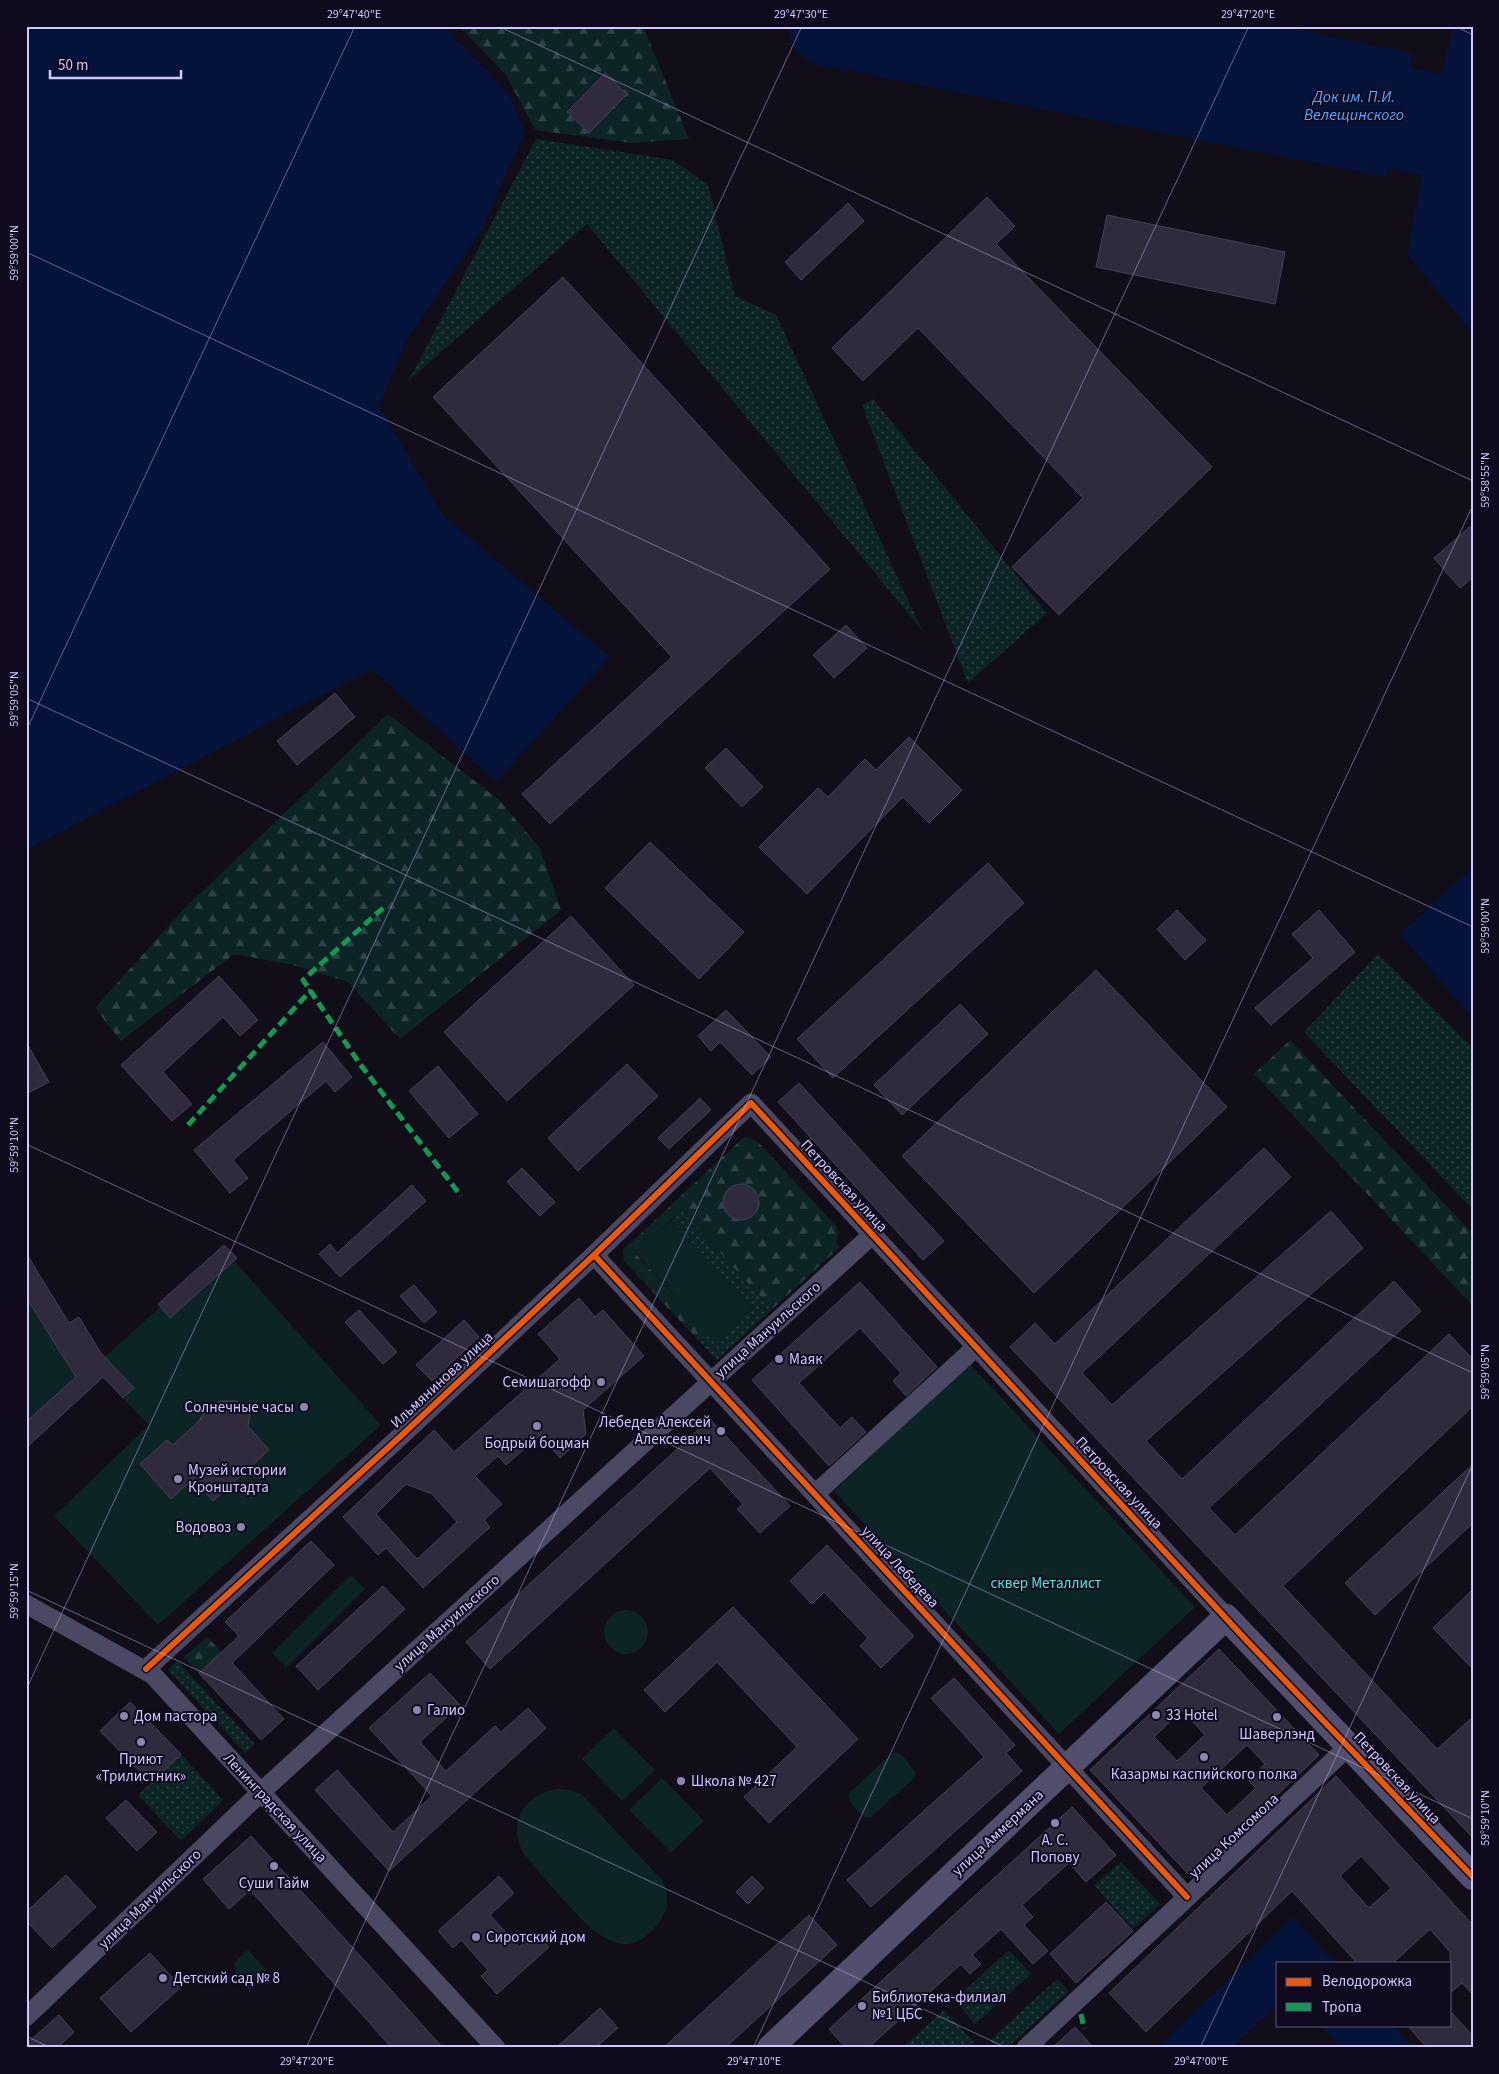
<svg xmlns="http://www.w3.org/2000/svg" width="1499" height="2074" font-family="'Source Sans 3',sans-serif">
  <style>
    .grass { fill: url(#grass-dots) }
    .forest { fill: url(#forest-firs); fill-rule: evenodd }
    .park { fill: #0d2426 }
    .water { fill: #05133a }
    .building { fill: #2f2b3d; stroke: #453f58; fill-rule: evenodd }
    .lines { fill: none; stroke-linecap: round; stroke-linejoin: round }
    .street { stroke: #4b4863; stroke-width: 19 }
    .secondary { stroke: #524f6e; stroke-width: 26 }
    .quiet { stroke: #139951; stroke-width: 5; stroke-dasharray: 10 5; stroke-linecap: butt }
    .cycleway-casing { stroke: #0f0a1e; stroke-width: 9 }
    .cycleway { stroke: #e8590c; stroke-width: 6 }
    .ticks { fill: none; stroke: #d1c7ff; stroke-width: 1; stroke-opacity: 0.45 }
    .poi-dot { fill: #8e86af; stroke: #0f0a1e; stroke-width: 2 }
    .labels { text-anchor: middle; dominant-baseline: central; stroke-width: 4; stroke-linejoin: round; paint-order: stroke }
    .street-label { font-size: 15px; fill: #d1c7ff; stroke: #0f0a1e }
    .poi-label { font-size: 15px; fill: #d1c7ff; stroke: #0f0a1e; text-anchor: start }
    .park-label { font-size: 15px; fill: #47ebce; stroke: #0f0a1e }
    .water-label { font-size: 16px; font-style: italic; fill: #55a4ff; stroke: #0f0a1e }
    .neatline { fill: none; stroke: #d1c7ff; stroke-width: 2 }
    .ticks-label { font-size: 12px; text-anchor: middle; fill: #d1c7ff }
  </style>
  <defs>
    <pattern id="grass-dots" width="8" height="8" patternUnits="userSpaceOnUse" patternTransform="scale(1.25)"><rect width="8" height="8" fill="#0d2426"/><path d="M2 2h.1M6 6h.1" fill="none" stroke="#2f4247" stroke-width="1.8" stroke-linecap="round"/></pattern>
    <pattern id="forest-firs" width="22" height="20" patternUnits="userSpaceOnUse" patternTransform="scale(1.25)"><rect width="22" height="20" fill="#0d2426"/><path d="M5 1l3.5 6h-7zM16 11l3.5 6h-7z" fill="#2f4247"/></pattern>
  </defs>
  <rect width="100%" height="100%" fill="#110e1a"/>
  <path class="grass" d="M536 139 673 160 708 185 735 296 776 315 922 630 587 224 409 380Z
    M873 399 1047 613 968 683 862 405Z
    M1378 954 1473 1048V1210L1304 1032Z
    M681 1210 772 1309 717 1360 700 1342 709 1333 717 1341 753 1308 671 1220Z
    M177 1661 255 1744 245 1753 168 1670Z
    M181 1754 223 1800 181 1841 138 1795Z
    M1121 1862 1160 1904 1133 1929 1094 1885Z
    M1009 1950 1031 1974 975 2024 954 2000Z
    M1057 1979 1069 1991 1007 2048H997L990 2040Z
    M944 2010 974 2042 968 2048H902Z"/>
  <path class="forest" d="M459 26H643L689 139 632 143 535 130 506 75ZM604 73H605L589 133 567 111Z
    M388 714 499 800 540 848 561 910 400 1039 348 982 289 964 234 954 121 1041 95 1008 180 913Z
    M1290 1040 1473 1234V1306L1254 1074Z
    M744 1137 750 1138 761 1145 836 1226 839 1232 836 1242 840 1247 772 1309 681 1210 635 1253 709 1333 700 1342 624 1261 623 1250Z
    M207 1637 222 1652 199 1673 184 1657Z"/>
  <path class="park" d="M671 1220 753 1308 717 1342 635 1252Z
    M234 1261 381 1425 158 1625 54 1516 149 1425 123 1398 134 1388 105 1357 160 1307 171 1317Z
    M26 1297 76 1377 26 1422Z
    M970 1364 1195 1607 1059 1734 834 1491Z
    M351 1575 365 1589 286 1668 272 1653Z
    M604 1632a22 22 0 1 1 44 0a22 22 0 1 1-44 0Z
    M614 1728 655 1770 622 1801 582 1759Z
    M896 1752 901 1754 916 1773 914 1778 872 1816 867 1818C858 1813 846 1802 850 1792L892 1753Z
    M662 1778 704 1821 671 1853 629 1810Z
    M558 1789 570 1790 581 1794 662 1880C670 1897 669 1909 657 1925 648 1936 636 1946 621 1944 612 1942 601 1936 594 1931 582 1921 526 1860 521 1848 508 1819 528 1792 558 1789Z
    M248 1950 270 1974 250 1991 235 1974V1962Z"/>
  <path class="water" d="M26 26H444L509 94 525 132 480 233 406 341 379 406 443 515 610 657 496 782 372 669 26 850Z
    M787 26H1277L1412 53 1410 67 1442 74 1453 26H1473V334L1407 254 1422 175 1388 169 1386 177 810 63 793 46Z
    M1473 867V1019L1400 934Z
    M1293 1917 1335 1963H1278V2004L1232 2048H1157Z
    M1320 2025H1393L1414 2048H1341Z"/>
  <path class="building" d="M605 73 627 94 589 133 567 112Z
    M987 197 1015 226 996 244 1212 467 1059 615 1012 567 1083 498 918 328 863 381 832 348Z
    M848 203 864 221 801 280 785 262Z
    M1107 215 1285 252 1275 304 1096 267Z
    M563 277 830 569 550 824 522 794 672 657 433 397Z
    M1473 524V577L1460 588 1434 558Z
    M846 625 867 648 834 678 813 655Z
    M335 693 355 717 297 765 277 741Z
    M909 737 962 790 929 823 903 797 807 894 759 847 818 788 828 797 865 759 876 770Z
    M726 748 763 787 742 807 705 768Z
    M650 842 744 932 699 979 605 888Z
    M988 863 1024 903 833 1078 797 1039Z
    M1177 910 1206 940 1185 960 1157 929Z
    M1319 910 1355 952 1271 1025 1255 1008 1313 958 1292 934Z
    M571 916 634 985 507 1101 444 1032Z
    M1096 970 1227 1107 1034 1293 902 1156Z
    M219 976 258 1020 240 1036 223 1017 163 1072 192 1104 172 1121 121 1065Z
    M960 1004 988 1034 902 1115 874 1085Z
    M726 1010 771 1057 752 1075 720 1042 711 1051 698 1036Z
    M26 1042 49 1082 26 1094Z
    M323 1042 352 1077 335 1092 326 1081 233 1160 248 1178 230 1193 194 1150Z
    M627 1064 658 1096 578 1171 548 1138Z
    M438 1066 478 1114 449 1138 409 1091Z
    M799 1083 944 1241 923 1260 778 1102Z
    M700 1098 711 1110 669 1149 658 1138Z
    M1264 1148 1291 1177 1082 1373 1112 1405 1331 1211 1363 1248 1146 1441 1182 1479 1394 1281 1421 1311 1209 1508 1235 1535 1449 1334 1473 1359V1406L1283 1586 1437 1749 1473 1717V1838L1010 1347 1035 1323 1055 1344Z
    M522 1168 555 1202 540 1216 507 1182Z
    M723 1202a18 18 0 1 1 36 0a18 18 0 1 1-36 0Z
    M412 1185 426 1201 340 1277 319 1254 330 1244 337 1253Z
    M224 1245 237 1258 170 1318 158 1304Z
    M26 1253 69 1323 79 1317 101 1353 134 1388 123 1398 103 1377 26 1448V1422L76 1377 26 1297Z
    M860 1282 937 1367 906 1396 893 1381 901 1373 860 1328 799 1383 840 1428 852 1417 866 1432 829 1466 752 1380Z
    M414 1285 437 1312 424 1323 400 1296Z
    M579 1298 595 1317 603 1310 644 1356 583 1410 586 1434 560 1458 540 1435 506 1465 498 1456 475 1476 502 1504 484 1520 490 1527 423 1588 386 1548 378 1555 343 1517 434 1430 454 1452 560 1359 538 1334ZM406 1484 432 1494 457 1522 417 1559 376 1514Z
    M359 1310 397 1352 383 1364 345 1322Z
    M464 1320 479 1337 432 1381 416 1365Z
    M219 1401H237L250 1414 248 1426 269 1450 213 1501 193 1479 171 1499 140 1464 167 1440 173 1445 199 1421 205 1411Z
    M710 1419 790 1506 760 1533 737 1509 743 1504 710 1468 490 1669 466 1642Z
    M1473 1464V1523L1375 1615 1345 1583Z
    M311 1541 334 1565 232 1663 284 1719 261 1740 199 1673 239 1636 225 1622Z
    M827 1545 914 1636 881 1668 860 1646 868 1638 824 1592 812 1604 790 1581Z
    M383 1586 405 1609 318 1690 296 1666Z
    M1473 1589V1669L1433 1628Z
    M733 1607 858 1739 769 1823 744 1797 797 1747 717 1662 665 1712 644 1690Z
    M1219 1649 1319 1755 1191 1877 1090 1770ZM1182 1710 1205 1735 1177 1761 1154 1737ZM1247 1745 1265 1764 1248 1780 1256 1788 1227 1815 1201 1788Z
    M430 1673 460 1705 420 1742 446 1771 495 1726 501 1732 528 1708 546 1728 389 1871 315 1790 337 1770 393 1832 432 1796 369 1728Z
    M954 1678 1015 1745 1006 1753 1022 1771 871 1907 847 1880 984 1757 931 1698Z
    M130 1702 181 1754 151 1783 100 1731Z
    M1336 1776 1473 1925V1995L1462 1983 1450 1993V1952L1430 1929 1393 1963H1357L1292 1891 1146 2032 1109 1993ZM1361 1856 1391 1888 1369 1908 1340 1876Z
    M126 1800 157 1832 137 1851 106 1818Z
    M1072 1807 1116 1855 1086 1882 1069 1863 1022 1905 1033 1917 1024 1925 1048 1951 1033 1964 1001 1929 972 1955 981 1964 970 1974 961 1964 868 2048H846L829 2029Z
    M251 1836 364 1960 443 2048H392L250 1890 229 1909 203 1879Z
    M66 1875 96 1907 52 1948 26 1921V1912Z
    M499 1876 514 1893 490 1915 519 1947 536 1933 549 1947 497 1994 481 1976 488 1970 461 1940 453 1948 438 1931Z
    M752 1876 764 1888 748 1904 736 1892Z
    M1106 1902 1133 1931 1076 1983 1050 1954Z
    M809 1915 837 1945 725 2048H663Z
    M150 1953 181 1987 131 2032 100 1998Z
    M600 2008 618 2028 602 2042 596 2048H556Z
    M1450 2011 1473 2036V2048H1427L1407 2025H1450Z
    M59 2015 74 2032 57 2048H26V2044Z
    M1075 2027 1094 2048H1052Z"/>
  <g class="lines">
    <path class="street" d="M594 1255 1187 1897
      M815 1494 976 1347
      M26 1604 153 1675 496 2048
      M146 1669 403 1434 594 1255 751 1103 1226 1617
      M26 2017 260 1793 872 1235
      M1026 2048 1349 1746"/>
    <path class="secondary" d="M770 2048 1226 1617 1473 1877"/>
    <path class="quiet" d="M383 908 303 980 360 1064 461 1196
      M188 1125 311 990
      M1081 2014 1084 2029"/>
    <defs>
      <path id="cycleway" d="M594 1255 1187 1897
        M146 1669 403 1434 594 1255 751 1103 1247 1641 1473 1877"/>
    </defs>
    <use href="#cycleway" class="cycleway-casing"/>
    <use href="#cycleway" class="cycleway"/>
  </g>
  <path class="ticks" d="M498 26 1473 481M1455 26 1473 35M26 252 1473 927M26 698 1473 1373M26 731 355 26M26 1144 1473 1819M26 1590 1007 2048M26 1690 802 26M26 2036 51 2048M306 2048 1249 26M753 2048 1473 505M1200 2048 1473 1464"/>
  <g class="poi-dot">
    <circle cx="779" cy="1359" r="5"/>
    <circle cx="601" cy="1382" r="5"/>
    <circle cx="304" cy="1407" r="5"/>
    <circle cx="537" cy="1426" r="5"/>
    <circle cx="721" cy="1431" r="5"/>
    <circle cx="178" cy="1479" r="5"/>
    <circle cx="241" cy="1527" r="5"/>
    <circle cx="417" cy="1710" r="5"/>
    <circle cx="1156" cy="1715" r="5"/>
    <circle cx="124" cy="1716" r="5"/>
    <circle cx="1277" cy="1717" r="5"/>
    <circle cx="141" cy="1742" r="5"/>
    <circle cx="1204" cy="1757" r="5"/>
    <circle cx="681" cy="1781" r="5"/>
    <circle cx="1055" cy="1823" r="5"/>
    <circle cx="274" cy="1866" r="5"/>
    <circle cx="476" cy="1937" r="5"/>
    <circle cx="163" cy="1978" r="5"/>
    <circle cx="862" cy="2006" r="5"/>
  </g>
  <g class="labels">
    <g class="street-label">
      <text transform="translate(844 1186) rotate(47)">Петровская улица</text>
      <text transform="translate(768 1330) rotate(-42)">улица Мануильского</text>
      <text transform="translate(442 1380) rotate(-43)">Ильмянинова улица</text>
      <text transform="translate(1119 1483) rotate(47)">Петровская улица</text>
      <text transform="translate(900 1567) rotate(47)">улица Лебедева</text>
      <text transform="translate(447 1623) rotate(-42)">улица Мануильского</text>
      <text transform="translate(1397 1778) rotate(47)">Петровская улица</text>
      <text transform="translate(275 1808) rotate(47)">Ленинградская улица</text>
      <text transform="translate(998 1833) rotate(-43)">улица Аммермана</text>
      <text transform="translate(1234 1836) rotate(-43)">улица Комсомола</text>
      <text transform="translate(150 1899) rotate(-44)">улица Мануильского</text>
    </g>
    <g class="poi-label">
      <text x="789" y="1359">Маяк</text>
      <text x="591" y="1382" text-anchor="end">Семишагофф</text>
      <text x="294" y="1407" text-anchor="end">Солнечные часы</text>
      <text x="711" y="1422" text-anchor="end">Лебедев Алексей<tspan x="711" dy="17">Алексеевич</tspan></text>
      <text x="537" y="1443" text-anchor="middle">Бодрый боцман</text>
      <text x="188" y="1470">Музей истории<tspan x="188" dy="17">Кронштадта</tspan></text>
      <text x="231" y="1527" text-anchor="end">Водовоз</text>
      <text x="427" y="1710">Галио</text>
      <text x="1166" y="1715">33 Hotel</text>
      <text x="134" y="1716">Дом пастора</text>
      <text x="1277" y="1734" text-anchor="middle">Шаверлэнд</text>
      <text x="141" y="1759" text-anchor="middle">Приют<tspan x="141" dy="17">«Трилистник»</tspan></text>
      <text x="1204" y="1774" text-anchor="middle">Казармы каспийского полка</text>
      <text x="691" y="1781">Школа № 427</text>
      <text x="1055" y="1840" text-anchor="middle">А. С.<tspan x="1055" dy="17">Попову</tspan></text>
      <text x="274" y="1883" text-anchor="middle">Суши Тайм</text>
      <text x="486" y="1937">Сиротский дом</text>
      <text x="173" y="1978">Детский сад № 8</text>
      <text x="872" y="1997">Библиотека-филиал<tspan x="872" dy="17">№1 ЦБС</tspan></text>
    </g>
    <g class="park-label">
      <text x="1046" y="1583">сквер Металлист</text>
    </g>
    <g class="water-label">
      <text x="1354" y="97">Док им. П.И.<tspan x="1354" dy="18">Велещинского</tspan></text>
    </g>
  </g>
  <rect width="1499" height="2074" fill="none" stroke="#0f0a1e" stroke-width="55"/>
  <rect x="1276" y="1962" width="175" height="65" fill="#0f0a1e" stroke="#5d5678"/>
  <rect x="1286" y="1978" width="25" height="8" fill="#e8590c" stroke="#5d5678"/>
  <text x="1322" y="1986" font-size="15" fill="#d1c7ff">Велодорожка</text>
  <rect x="1286" y="2003" width="25" height="8" fill="#139951" stroke="#5d5678"/>
  <text x="1322" y="2012" font-size="15" fill="#d1c7ff">Тропа</text>
  <path d="M50 70v8h131v-8" fill="none" stroke="#d1c7ff" stroke-width="2.5"/>
  <text x="58" y="70" font-size="15" fill="#d1c7ff" stroke="#0f0a1e" stroke-width="4" paint-order="stroke">50 m</text>
  <rect x="28" y="28" width="1444" height="2018" class="neatline"/>
  <g class="ticks-label">
    <text x="354" y="18">29°47'40"E</text>
    <text x="801" y="18">29°47'30"E</text>
    <text x="1248" y="18">29°47'20"E</text>
    <text transform="translate(14 253) rotate(-90)" y="4">59°59'00"N</text>
    <text transform="translate(1485 480) rotate(-90)" y="4">59°58'55"N</text>
    <text transform="translate(14 699) rotate(-90)" y="4">59°59'05"N</text>
    <text transform="translate(1485 926) rotate(-90)" y="4">59°59'00"N</text>
    <text transform="translate(14 1145) rotate(-90)" y="4">59°59'10"N</text>
    <text transform="translate(1485 1372) rotate(-90)" y="4">59°59'05"N</text>
    <text transform="translate(14 1591) rotate(-90)" y="4">59°59'15"N</text>
    <text transform="translate(1485 1818) rotate(-90)" y="4">59°59'10"N</text>
    <text x="307" y="2065">29°47'20"E</text>
    <text x="754" y="2065">29°47'10"E</text>
    <text x="1201" y="2065">29°47'00"E</text>
  </g>
</svg>
